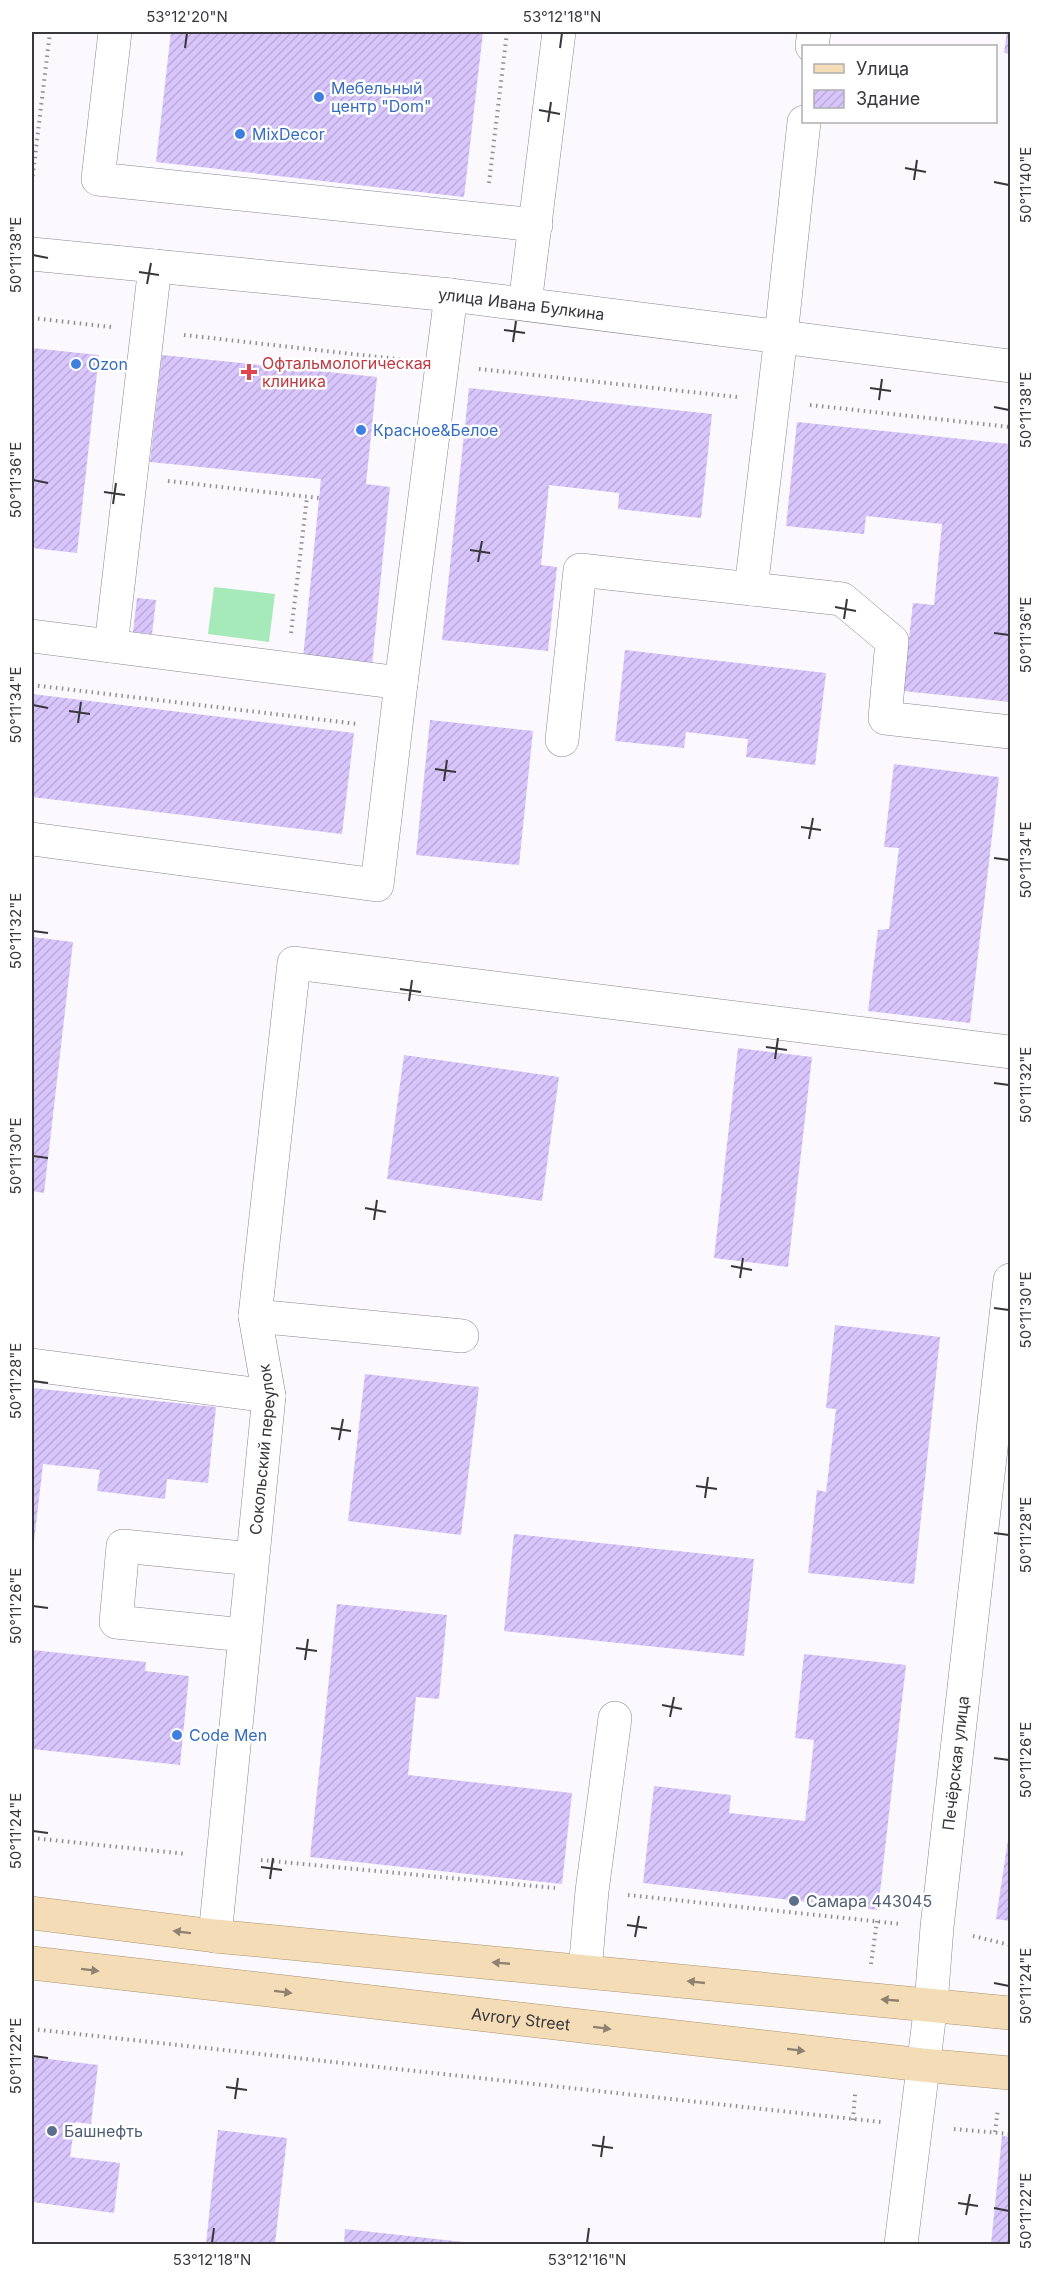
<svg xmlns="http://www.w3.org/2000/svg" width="1042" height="2276" font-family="Inter,sans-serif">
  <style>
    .green { fill: #a7eab9 }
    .building { fill: url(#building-hatch) }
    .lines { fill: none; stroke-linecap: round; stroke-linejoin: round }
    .minor-casing { stroke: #898691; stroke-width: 34 }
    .major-casing { stroke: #ae936c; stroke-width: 34 }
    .path { stroke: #908f93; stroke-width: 4; stroke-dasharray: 1.5 4.5; stroke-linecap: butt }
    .minor { stroke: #fff; stroke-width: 33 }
    .major { stroke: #f4dcb6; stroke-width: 33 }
    .oneway { fill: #8d8172 }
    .ticks { fill: none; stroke: #38373b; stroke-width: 2 }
    .shop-dot { fill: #3f7fe0; stroke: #fff; stroke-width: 2 }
    .health-dot { fill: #e0444e; stroke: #fff; stroke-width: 2 }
    .service-dot { fill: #5c6f8a; stroke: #fff; stroke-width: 2 }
    .labels { text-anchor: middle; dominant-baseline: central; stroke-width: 5; stroke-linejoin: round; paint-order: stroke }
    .shop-label { font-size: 16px; fill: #366cbe; stroke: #fff; text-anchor: start }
    .street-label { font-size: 16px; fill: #38373b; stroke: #fff }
    .health-label { font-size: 16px; fill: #be3a42; stroke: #fff; text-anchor: start }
    .service-label { font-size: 16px; fill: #4e5e75; stroke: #fff; text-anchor: start }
    .neatline { fill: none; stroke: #38373b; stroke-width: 2 }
    .ticks-label { font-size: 15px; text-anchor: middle; fill: #38373b }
  </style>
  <defs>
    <pattern id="building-hatch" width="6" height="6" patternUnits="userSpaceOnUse" patternTransform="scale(1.5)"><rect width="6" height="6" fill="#d8c5fc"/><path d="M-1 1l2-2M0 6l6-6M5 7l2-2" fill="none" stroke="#baaad9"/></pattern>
  </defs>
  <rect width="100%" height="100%" fill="#fbf9fe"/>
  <path class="green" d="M214 587 275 594 269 642 208 634Z"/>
  <path class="building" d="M171 32H483L464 197 156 162Z
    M1007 32H1010V54L1004 53Z
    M32 348 99 355 77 553 32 548Z
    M162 355 377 377 366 484 390 487 372 665 303 658 321 479 150 462Z
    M469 388 712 414 701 518 618 509 619 493 549 485 541 565 557 567 548 651 442 640Z
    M797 422 1010 444V702L903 691 913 603 934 605 942 524 866 516 864 534 786 526Z
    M137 598 156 600 152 634 133 632Z
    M625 650 826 673 815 765 746 757 748 739 686 732 684 748 615 741Z
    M32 694 354 733 342 834 32 797Z
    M430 720 533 731 519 865 416 855Z
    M894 764 999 777 970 1023 868 1011 878 930 889 929 899 848 884 847Z
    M32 937 73 942 44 1193 32 1191Z
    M738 1048 812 1057 788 1267 714 1258Z
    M404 1055 559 1077 542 1201 387 1179Z
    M835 1325 940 1337 914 1584 808 1573 817 1490 826 1492 836 1409 826 1408Z
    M365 1374 479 1387 461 1535 348 1521Z
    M32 1388 216 1407 208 1483 167 1479 165 1499 97 1491 100 1470 43 1464 32 1559Z
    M514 1534 754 1559 744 1656 504 1631Z
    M337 1604 447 1615 439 1699 416 1697 408 1775 572 1793 562 1884 310 1857Z
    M32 1650 146 1662 145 1671 189 1676 180 1765 32 1749Z
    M804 1654 906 1665 878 1910 643 1883 654 1786 731 1795 729 1813 805 1821 814 1740 795 1738Z
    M1009 1833H1010V1921L996 1919Z
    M32 2057 98 2065 91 2124 75 2122 70 2157 120 2163 114 2213 32 2202Z
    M218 2130 287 2138 275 2244H206Z
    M1002 2136 1010 2137V2244H991Z
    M345 2229 472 2243V2244H344Z"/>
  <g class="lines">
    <defs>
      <g id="minor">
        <path d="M115 32 98 179 536 225"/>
        <path d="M812 46 814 32"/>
        <path id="s1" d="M32 254 451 295 1010 366"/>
        <path d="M525 304 559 32"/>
        <path d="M751 589 781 336 804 122"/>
        <path d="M32 636 401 683 451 295"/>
        <path d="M111 646 155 266"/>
        <path d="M562 740 580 570 842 599 892 641 885 718 1010 732"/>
        <path d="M32 839 377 885 401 683"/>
        <path d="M255 1316 462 1336"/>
        <path d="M32 1365 269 1396"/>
        <path d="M244 1635 116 1622 123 1546 252 1559"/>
        <path id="s2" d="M215 1936 269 1396 255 1316 294 963 1010 1052"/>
        <path d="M585 1971 592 1891 615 1718"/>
        <path id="s3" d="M901 2244 931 2004 937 1927 1010 1280"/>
      </g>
      <g id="major">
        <path d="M32 1913 215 1936 1010 2013"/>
        <path id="s4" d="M32 1963 922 2065 1010 2073"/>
      </g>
    </defs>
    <use href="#minor" class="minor-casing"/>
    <use href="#major" class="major-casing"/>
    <path class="path" d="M32 182 50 32
      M489 183 507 32
      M32 318 111 327
      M184 335 406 360
      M479 369 737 397
      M810 405 1010 427
      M168 481 319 498
      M291 633 307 497
      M32 685 358 724
      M32 1838 187 1854
      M261 1860 555 1888
      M628 1895 901 1924
      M973 1936 1010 1945
      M871 1964 877 1921
      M32 2029 881 2122
      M853 2120 855 2094
      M954 2129 1010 2134
      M995 2132 998 2109"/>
    <use href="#minor" class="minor"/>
    <use href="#major" class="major"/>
  </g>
  <defs><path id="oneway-solid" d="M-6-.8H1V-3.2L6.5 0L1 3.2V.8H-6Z" transform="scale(1.5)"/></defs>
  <g class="oneway">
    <use href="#oneway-solid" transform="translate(182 1932) rotate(-173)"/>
    <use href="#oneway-solid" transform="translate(501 1963) rotate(-175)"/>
    <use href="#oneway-solid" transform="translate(90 1970) rotate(7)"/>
    <use href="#oneway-solid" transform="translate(696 1982) rotate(-174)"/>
    <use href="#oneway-solid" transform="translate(283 1992) rotate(7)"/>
    <use href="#oneway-solid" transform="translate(890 2000) rotate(-175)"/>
    <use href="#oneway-solid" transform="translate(602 2028) rotate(7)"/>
    <use href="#oneway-solid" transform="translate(796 2050) rotate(7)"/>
  </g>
  <path class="ticks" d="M185 48 187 33M560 48 562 33M539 110 560 114M548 122 551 102M905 168 926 172M914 180 917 160M994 182 1009 185M33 255 48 258M139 272 159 275M147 284 151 263M504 330 525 333M513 342 516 321M870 388 891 391M879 400 882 379M994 407 1009 410M33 480 48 483M104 492 125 495M113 504 116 483M470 550 490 553M478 562 482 541M835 607 856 611M844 619 847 599M994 633 1009 635M33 705 48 708M69 711 90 714M78 723 81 702M435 769 456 772M444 781 447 760M801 827 821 830M809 839 813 818M994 858 1009 860M33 931 48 933M400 989 421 992M409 1001 412 980M766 1047 787 1050M775 1059 778 1038M994 1083 1009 1085M33 1156 48 1158M365 1208 386 1212M374 1220 377 1200M731 1266 752 1270M740 1278 743 1258M994 1308 1009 1310M33 1381 48 1383M331 1428 351 1431M339 1440 343 1419M696 1486 717 1489M705 1498 708 1477M994 1533 1009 1535M33 1606 48 1608M296 1648 317 1651M305 1660 308 1639M662 1705 682 1709M670 1717 674 1697M994 1758 1009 1760M33 1831 48 1833M261 1867 282 1870M270 1879 273 1858M627 1925 647 1928M635 1937 639 1916M994 1983 1009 1986M33 2056 48 2058M226 2087 247 2090M235 2099 238 2078M592 2145 613 2148M601 2157 604 2136M958 2203 978 2206M994 2208 1009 2211M966 2215 970 2194M212 2243 214 2228M587 2243 589 2228"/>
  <g class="shop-dot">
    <circle cx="319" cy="97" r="6"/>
    <circle cx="240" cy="134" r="6"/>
    <circle cx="76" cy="364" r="6"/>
    <circle cx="361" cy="430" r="6"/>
    <circle cx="177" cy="1735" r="6"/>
  </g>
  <path class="health-dot" d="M246 363h6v6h6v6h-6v6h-6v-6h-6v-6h6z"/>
  <g class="service-dot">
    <circle cx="794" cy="1901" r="6"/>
    <circle cx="52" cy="2131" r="6"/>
  </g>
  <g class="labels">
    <g class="shop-label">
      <text x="331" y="88">Мебельный<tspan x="331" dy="18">центр "Dom"</tspan></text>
      <text x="252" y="134">MixDecor</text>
      <text x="88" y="364">Ozon</text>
      <text x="373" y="430">Красное&amp;Белое</text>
      <text x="189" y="1735">Code Men</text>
    </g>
    <g class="street-label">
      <text stroke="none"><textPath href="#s1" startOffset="492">улица Ивана Булкина</textPath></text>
      <text stroke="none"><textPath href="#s2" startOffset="489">Сокольский переулок</textPath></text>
      <text stroke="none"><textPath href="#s3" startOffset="484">Печёрская улица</textPath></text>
      <text stroke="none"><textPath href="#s4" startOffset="492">Avrory Street</textPath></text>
    </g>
    <g class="health-label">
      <text x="262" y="363">Офтальмологическая<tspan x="262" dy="18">клиника</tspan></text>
    </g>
    <g class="service-label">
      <text x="806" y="1901">Самара 443045</text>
      <text x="64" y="2131">Башнефть</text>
    </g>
  </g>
  <rect width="1042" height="2276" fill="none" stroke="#ffffff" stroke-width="66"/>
  <rect x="802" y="45" width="195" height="78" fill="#ffffff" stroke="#afafb1" stroke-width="1.5"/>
  <rect x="814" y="64" width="30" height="9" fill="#f4dcb6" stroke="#afafb1" stroke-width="1.5"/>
  <text x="856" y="75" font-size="18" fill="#38373b">Улица</text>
  <rect x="814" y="90" width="30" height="18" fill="url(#building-hatch)" stroke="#afafb1" stroke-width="1.5"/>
  <text x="856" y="105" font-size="18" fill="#38373b">Здание</text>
  <rect x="33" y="33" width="976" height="2210" class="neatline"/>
  <g class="ticks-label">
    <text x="187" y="22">53°12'20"N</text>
    <text x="562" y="22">53°12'18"N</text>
    <text transform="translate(1026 185) rotate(-90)" y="5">50°11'40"E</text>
    <text transform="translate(16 255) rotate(-90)" y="5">50°11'38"E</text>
    <text transform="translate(1026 410) rotate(-90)" y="5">50°11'38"E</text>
    <text transform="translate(16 480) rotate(-90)" y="5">50°11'36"E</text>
    <text transform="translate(1026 635) rotate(-90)" y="5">50°11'36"E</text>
    <text transform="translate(16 705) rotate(-90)" y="5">50°11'34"E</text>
    <text transform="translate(1026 860) rotate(-90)" y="5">50°11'34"E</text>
    <text transform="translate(16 931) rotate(-90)" y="5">50°11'32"E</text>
    <text transform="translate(1026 1085) rotate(-90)" y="5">50°11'32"E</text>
    <text transform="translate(16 1156) rotate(-90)" y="5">50°11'30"E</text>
    <text transform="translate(1026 1310) rotate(-90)" y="5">50°11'30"E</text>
    <text transform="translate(16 1381) rotate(-90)" y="5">50°11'28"E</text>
    <text transform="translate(1026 1535) rotate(-90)" y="5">50°11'28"E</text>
    <text transform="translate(16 1606) rotate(-90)" y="5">50°11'26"E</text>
    <text transform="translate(1026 1760) rotate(-90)" y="5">50°11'26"E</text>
    <text transform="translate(16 1831) rotate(-90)" y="5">50°11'24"E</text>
    <text transform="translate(1026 1986) rotate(-90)" y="5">50°11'24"E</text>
    <text transform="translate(16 2056) rotate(-90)" y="5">50°11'22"E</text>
    <text transform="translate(1026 2211) rotate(-90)" y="5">50°11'22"E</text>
    <text x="212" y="2265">53°12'18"N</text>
    <text x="587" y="2265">53°12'16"N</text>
  </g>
</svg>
